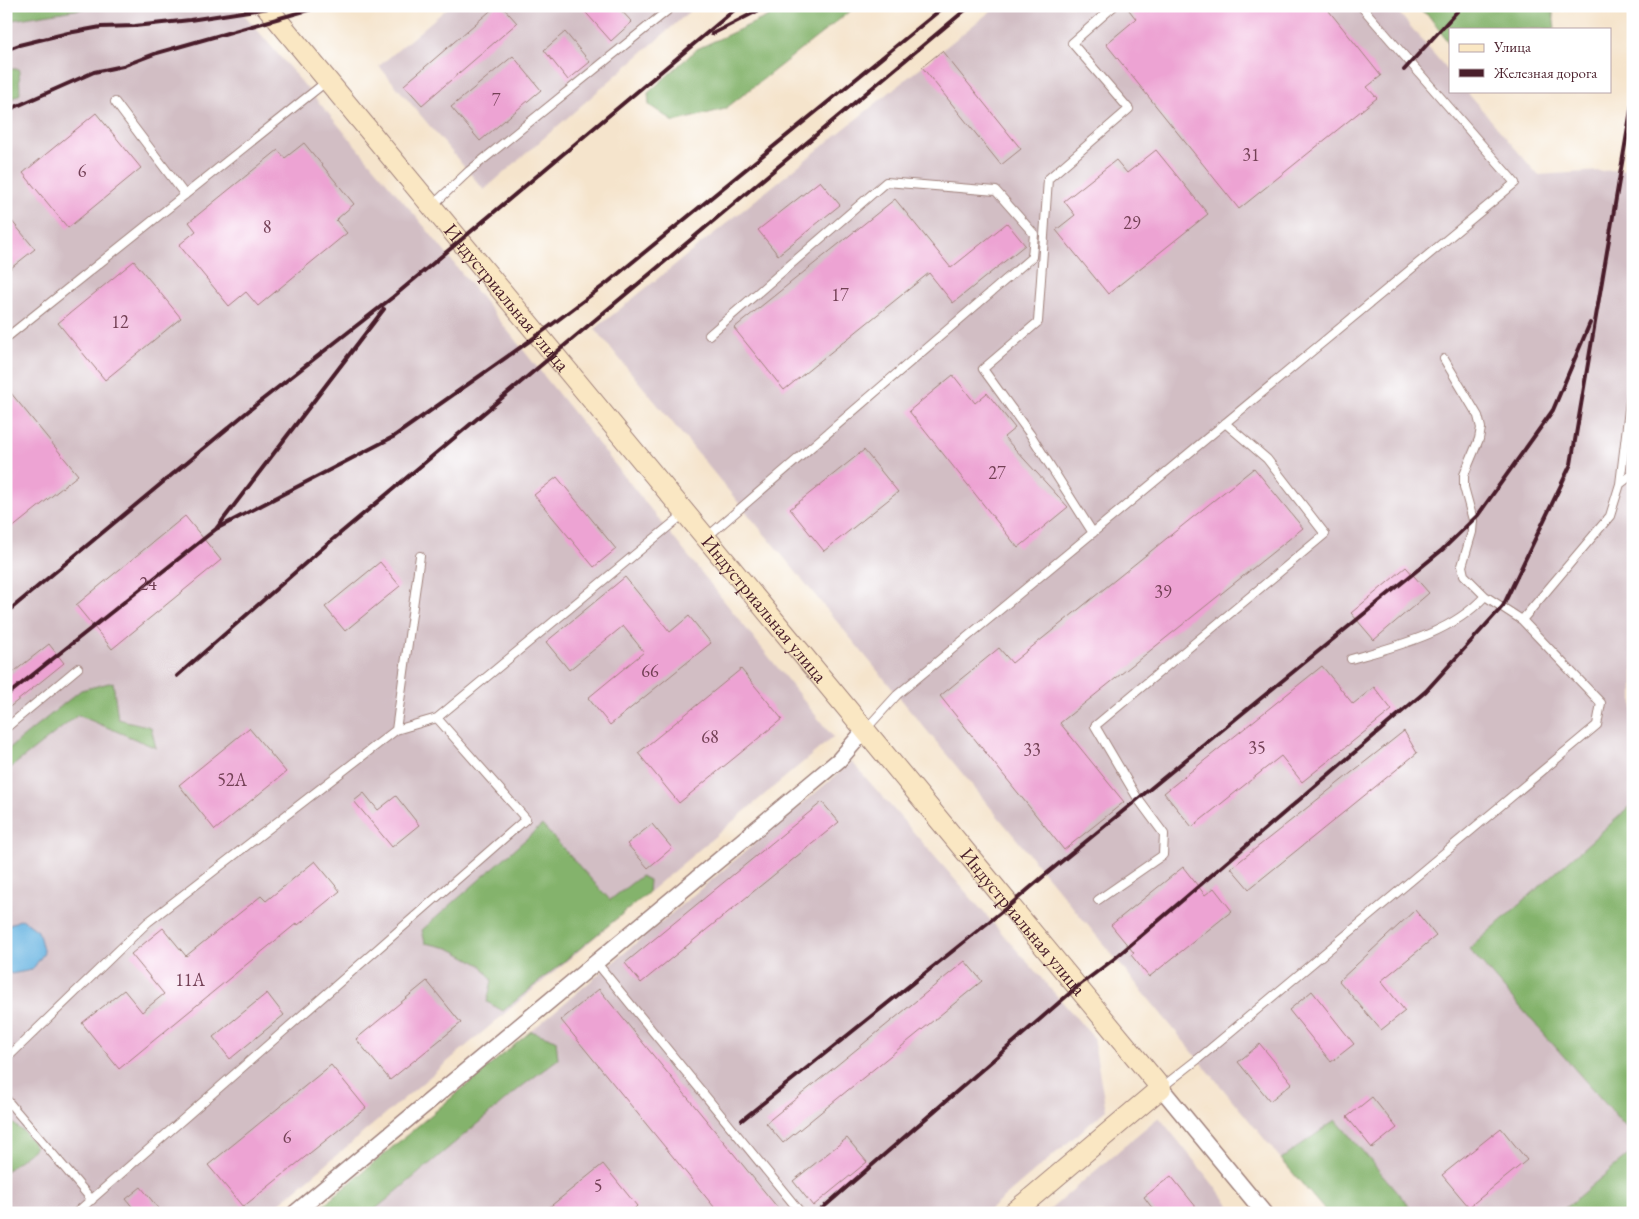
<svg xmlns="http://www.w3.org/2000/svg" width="1639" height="1219" font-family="'EB Garamond',serif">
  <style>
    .industrial { fill: #d2bec4 }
    .forest { fill: #84b36c; stroke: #67694c }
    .water { fill: #68b4e1; stroke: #596a86 }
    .building { fill: #eda3d3 }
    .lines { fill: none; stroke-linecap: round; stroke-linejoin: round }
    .lane-casing { stroke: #a0827c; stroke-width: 10 }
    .street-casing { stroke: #a0827c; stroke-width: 18 }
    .secondary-casing { stroke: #a0827c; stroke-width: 22 }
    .lane { stroke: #fff; stroke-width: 8 }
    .street { stroke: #fff; stroke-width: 15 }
    .secondary { stroke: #fae7c3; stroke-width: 20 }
    .rail { stroke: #4a1f2b; stroke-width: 4 }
    .labels { text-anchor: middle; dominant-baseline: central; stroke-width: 4.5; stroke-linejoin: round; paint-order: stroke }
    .number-label { font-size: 18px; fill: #734055 }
    .street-label { font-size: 20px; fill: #4a1f2b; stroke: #fff }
  </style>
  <rect width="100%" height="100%" fill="#fff"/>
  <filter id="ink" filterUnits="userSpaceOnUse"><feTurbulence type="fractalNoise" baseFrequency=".02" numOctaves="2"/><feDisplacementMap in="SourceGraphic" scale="10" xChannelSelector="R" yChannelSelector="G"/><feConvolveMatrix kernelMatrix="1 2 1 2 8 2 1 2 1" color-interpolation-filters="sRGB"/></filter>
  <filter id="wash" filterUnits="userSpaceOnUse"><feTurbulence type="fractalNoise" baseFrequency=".0096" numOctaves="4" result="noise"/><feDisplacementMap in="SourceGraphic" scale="20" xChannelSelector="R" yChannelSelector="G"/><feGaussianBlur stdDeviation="1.12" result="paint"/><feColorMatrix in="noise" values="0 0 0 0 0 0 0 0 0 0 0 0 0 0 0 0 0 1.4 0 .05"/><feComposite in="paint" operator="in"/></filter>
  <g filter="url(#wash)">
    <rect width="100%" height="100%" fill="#f5e4cc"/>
    <path class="industrial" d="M6 6H237L424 226 833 737 268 1213H6Z
      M450 6H696L484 190 379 66Z
      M997 6H1393L1450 73V91H1466L1538 175 1633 169V804L1469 949 1633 1135V1151L1559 1213H1415L1336 1121 1281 1159 595 329Z
      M852 762 1093 1037 1106 1110 986 1213H314Z
      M1159 1117 1236 1213H1046L1143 1130Z"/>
    <path class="forest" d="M6 6H88L87 8 6 21Z
      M798 6H859L854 8 725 109 674 122 649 105 648 93 697 49 773 14Z
      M1414 6H1552L1555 29H1450V45L1429 16Z
      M6 69H19L20 94 6 102Z
      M113 682 118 719 151 727 156 748 78 715 14 765 6 773V751L81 690Z
      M1633 804V1135L1469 949Z
      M542 825 610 900 641 876 649 880 648 893 503 1011 487 1002 492 980 481 965 449 948 425 943 422 930Z
      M531 1031 556 1040 558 1059 521 1087 371 1213H314Z
      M6 1118 24 1132 36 1147 6 1171Z
      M1336 1120 1415 1213H1327L1281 1159Z
      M1633 1151V1213H1559Z"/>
    <path class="water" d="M22 919 38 931 44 953 32 970 11 974 6 969V926Z"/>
    <g id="blocks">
      <path class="building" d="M496 6H502L517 23 422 105 404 85Z
        M580 6H617L632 22 611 41Z
        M1126 6H1325L1381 76 1367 87 1377 98 1239 209 1106 44 1136 19Z
        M565 32 590 62 568 80 544 50Z
        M942 51 1021 149 1001 165 922 67Z
        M513 56 541 90 480 141 451 107Z
        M96 113 141 168 68 228 23 173Z
        M304 143 354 204 336 220 347 233 258 306 246 292 229 306 179 245 196 231 189 222 278 150 285 158Z
        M1156 150 1208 214 1108 294 1056 230 1075 215 1064 201 1116 160 1127 173Z
        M820 181 840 205 778 255 758 230Z
        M895 199 951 268 1007 223 1025 245 953 303 929 273 784 390 734 328Z
        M6 214 35 249 6 272Z
        M134 261 181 318 105 380 58 323Z
        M953 375 975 403 987 393 1015 428 1004 437 1068 507 1018 548 909 411Z
        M6 387 78 475 6 533Z
        M864 450 898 492 824 551 790 509Z
        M1254 468 1303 528 1060 723 1124 802 1064 850 940 696 999 648 1012 663Z
        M557 477 616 549 594 567 534 495Z
        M185 516 221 560 112 649 76 605Z
        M380 562 400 586 345 631 325 607Z
        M1406 567 1429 593 1374 640 1351 613Z
        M625 577 670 632 689 616 711 643 610 725 588 698 644 652 623 626 569 670 546 642Z
        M49 644 64 663 6 710V678Z
        M1322 666 1353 704 1374 687 1392 710 1302 782 1281 756 1192 827 1164 793Z
        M741 669 782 719 679 803 638 753Z
        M249 728 286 772 215 830 179 785Z
        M1404 731 1417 753 1249 889 1231 868Z
        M364 793 378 810 396 796 419 825 392 847 354 801Z
        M822 802 839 822 641 983 625 963Z
        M652 824 672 848 648 868 627 844Z
        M315 861 340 891 298 925 297 923 119 1069 82 1023 124 990 142 1012 164 994 131 954 163 928 186 956 261 896 266 901Z
        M1183 867 1205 895 1214 888 1232 911 1149 977 1131 955 1134 953 1111 925Z
        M1415 910 1436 936 1381 981 1405 1011 1381 1030 1339 981Z
        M965 961 982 981 783 1143 766 1123Z
        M427 981 461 1023 390 1080 356 1039Z
        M599 989 782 1213H719L561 1020Z
        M1312 991 1354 1044 1331 1062 1289 1010Z
        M267 993 284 1015 230 1059 213 1037Z
        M1260 1044 1292 1083 1270 1101 1238 1062Z
        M331 1065 366 1108 243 1207 208 1165Z
        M1372 1097 1397 1128 1372 1148 1347 1117Z
        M1501 1128 1527 1160 1469 1207 1442 1175Z
        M847 1138 867 1162 813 1206 793 1181Z
        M603 1164 637 1206 630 1213H542Z
        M1171 1176 1201 1213H1156L1144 1197Z
        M141 1187 162 1213H137L126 1199Z"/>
    </g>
  </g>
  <g filter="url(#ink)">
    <use href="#blocks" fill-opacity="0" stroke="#a0827c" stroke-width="1"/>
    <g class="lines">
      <defs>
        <path id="lane" d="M115 102 185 195
          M433 205 469 171 673 6
          M6 338 327 81
          M1620 484 1633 376
          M1093 533 1030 434 983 369 1038 322 1048 179 1129 109 1072 43 1114 6
          M707 537 1032 257 1034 234 996 191 886 182 709 335
          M1522 620 1610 516 1620 484 1633 474
          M1351 659C1397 646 1452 633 1485 596
          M6 728 78 668
          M866 729 897 695 1515 183 1361 6
          M396 730 420 556
          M1098 900 1163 855 1164 834 1138 799 1095 726 1325 534 1267 459 1225 423
          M596 962 801 1213
          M6 1059 148 922 396 730 437 718 685 513
          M1161 1088 1198 1059 1597 725 1601 703 1522 620 1485 596 1464 575 1462 566 1472 532 1473 520 1464 487V475L1479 439 1481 428 1478 416 1444 359
          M6 1099 92 1200
          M76 1213 526 819 437 718"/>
        <path id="street" d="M1161 1088 1264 1213
          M295 1213 839 760 865 730"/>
        <g id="secondary">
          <path id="s1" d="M266 6 1161 1088 1013 1213"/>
        </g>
      </defs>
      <use href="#lane" class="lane-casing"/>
      <use href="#street" class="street-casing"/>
      <use href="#secondary" class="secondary-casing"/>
      <use href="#lane" class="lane"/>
      <use href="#street" class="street"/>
      <use href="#secondary" class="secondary"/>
      <path class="rail" d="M712 34 767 6
        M6 50 19 45 68 33 101 27 135 26 190 20 282 6
        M1404 70 1462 6
        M6 111 94 72 123 66 157 53 322 6
        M216 529 393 437 538 335 607 283 945 6
        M6 613 258 403 393 297 739 6
        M177 676 325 546 970 6
        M6 696 216 529 384 309
        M742 1120 1010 905 1045 875 1442 550 1478 515 1553 410 1590 323
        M817 1213 1077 987 1114 959 1426 691 1503 606 1571 464 1633 98"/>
    </g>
  </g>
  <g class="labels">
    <g class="number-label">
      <text x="496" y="99">7</text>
      <text x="1251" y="154">31</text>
      <text x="82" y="170">6</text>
      <text x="1132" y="222">29</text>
      <text x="267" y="226">8</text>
      <text x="840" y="294">17</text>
      <text x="120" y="321">12</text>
      <text x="997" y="472">27</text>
      <text x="148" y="583">24</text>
      <text x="1163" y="591">39</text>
      <text x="650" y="670">66</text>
      <text x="710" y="736">68</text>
      <text x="1257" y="747">35</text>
      <text x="1032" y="749">33</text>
      <text x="232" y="779">52А</text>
      <text x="190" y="979">11А</text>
      <text x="287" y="1136">6</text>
      <text x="598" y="1185">5</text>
    </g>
    <g class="street-label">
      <text stroke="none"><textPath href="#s1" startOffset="378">Индустриальная улица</textPath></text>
      <text stroke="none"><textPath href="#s1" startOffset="782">Индустриальная улица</textPath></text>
      <text stroke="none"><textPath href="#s1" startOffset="1188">Индустриальная улица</textPath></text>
    </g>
  </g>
  <rect width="1639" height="1219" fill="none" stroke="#fff" stroke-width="25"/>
  <rect x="1449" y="28" width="162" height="65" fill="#ffffff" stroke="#b7a5aa"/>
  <rect x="1459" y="44" width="25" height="8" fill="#fae7c3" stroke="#b7a5aa"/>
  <text x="1494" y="52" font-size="15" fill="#4a1f2b">Улица</text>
  <rect x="1459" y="69" width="25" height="8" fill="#4a1f2b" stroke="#b7a5aa"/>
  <text x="1494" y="78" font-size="15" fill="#4a1f2b">Железная дорога</text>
</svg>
